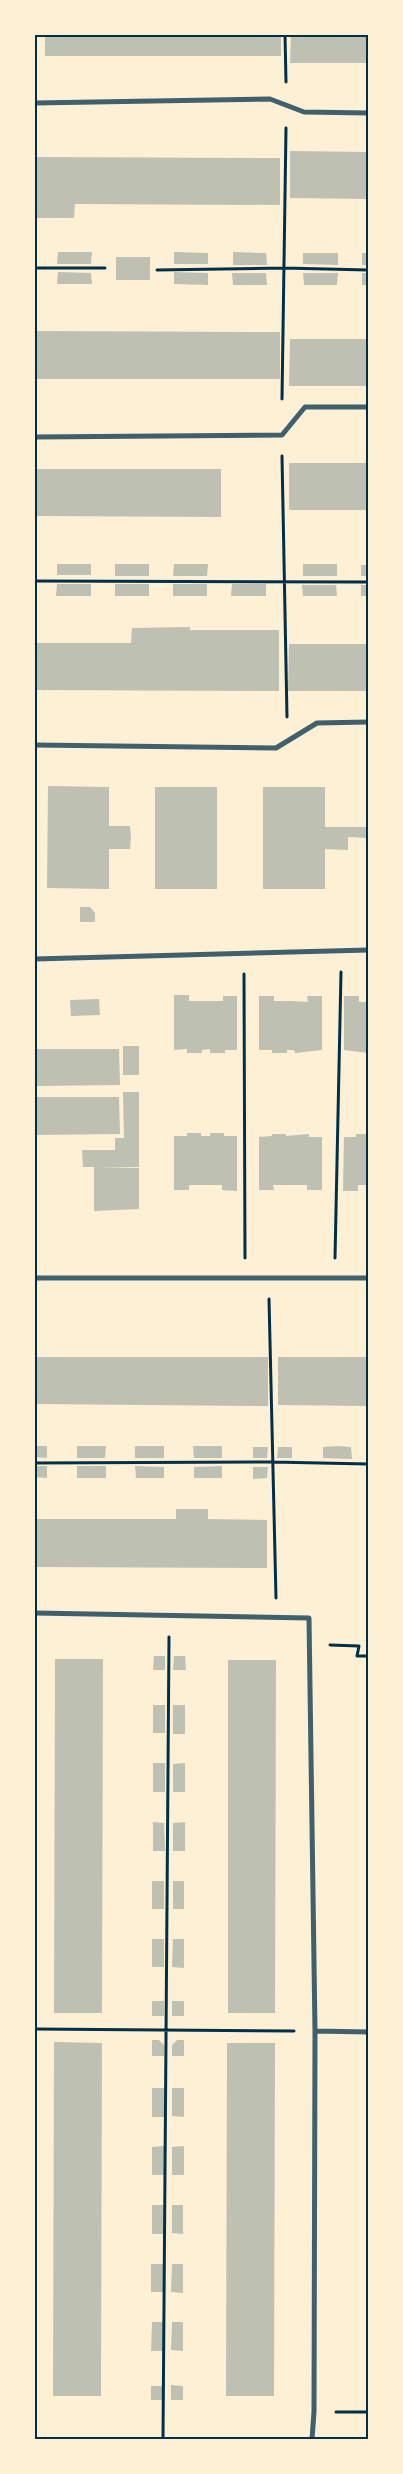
<svg xmlns="http://www.w3.org/2000/svg" width="403" height="2474" font-family="'PT Sans',sans-serif">
  <style>
    .building { fill: #bec0b2 }
    .lines { fill: none; stroke-linecap: round; stroke-linejoin: round }
    .path { stroke: #003049; stroke-width: 3 }
    .minor { stroke: #3f606c; stroke-width: 5 }
    .neatline { fill: none; stroke: #003049; stroke-width: 2 }
  </style>
  <rect width="100%" height="100%" fill="#fdf0d5"/>
  <path class="building" d="M45 35H281V56H45Z
    M291 35H368V63H290Z
    M290 151 368 152V199L290 198Z
    M35 157 280 158V205L75 204 74 218H35Z
    M58 252H92L91 264H57Z
    M174 252 208 253V264H174Z
    M233 252 266 253 267 265H233Z
    M303 253H338V265L303 264Z
    M362 253H368V265H362Z
    M116 257H150V280H116Z
    M58 272 91 273 92 284H57Z
    M174 272 208 273V285L174 284Z
    M232 273H266L267 285H233Z
    M303 273H338L337 285H304Z
    M362 273H368V285H362Z
    M35 331 280 332V379H35Z
    M290 339H368V386H289Z
    M289 463H368V510H289Z
    M35 469H221V517L35 516Z
    M57 564H91V575H57Z
    M115 564H149V576H115Z
    M174 564H208L207 576H173Z
    M303 564H337V576H303Z
    M361 565H368V576H361Z
    M57 584H91V596H56Z
    M115 584H149V596H115Z
    M173 584H207V596H173Z
    M232 584H266V596H231Z
    M302 585H336L337 596H303Z
    M361 585H368V596H361Z
    M190 627V630H279V691L35 690V643H131L132 628Z
    M289 644H368V691H288Z
    M48 786 109 787V826H130L131 838 130 849H109V889L47 888Z
    M155 787H217V889H155Z
    M263 787H325V827H368V838L348 837V850L325 849V889H263Z
    M80 907H90L95 913V922H80Z
    M174 995H189V1001H223V996H237V1050H225V1053H210V1049L202 1050V1053H187V1049L174 1050Z
    M259 996H274V1001H291L308 1002 307 996H322V1050L295 1053 294 1050H287V1053H272V1050H259Z
    M344 996H359V1002H368V1053L344 1050Z
    M99 999 100 1015 71 1016 70 1000Z
    M123 1046H139V1075H123Z
    M35 1049H119L120 1085 35 1086Z
    M123 1092H139V1167L97 1168H139V1209L94 1211V1167H83L82 1150H115V1138H124Z
    M35 1097H119L120 1134 35 1135Z
    M187 1133H201V1136H210V1133H224V1136H237V1191L222 1190V1185H189V1190H174V1136H187Z
    M272 1134H286V1136L309 1134V1137H322V1190H307V1185H273L274 1190H259V1137L272 1136Z
    M356 1134H368V1185H358V1191H343L344 1137H356Z
    M35 1357H268V1406L35 1404Z
    M278 1357H368V1406L278 1405Z
    M35 1446H47V1458L35 1457Z
    M77 1446H106L105 1458H77Z
    M135 1446H164V1458H135Z
    M193 1446H222V1458H194Z
    M337 1446 351 1447 352 1459 323 1458V1447Z
    M253 1447H268L267 1458H253Z
    M278 1447H292V1458H277Z
    M35 1466H47V1478L35 1477Z
    M77 1466H106V1478H77Z
    M135 1466 164 1467V1478H136Z
    M222 1466V1478H194V1467Z
    M253 1467H268L267 1478 253 1479Z
    M176 1509H208V1519L267 1520V1568L35 1567V1519H176Z
    M154 1656H165V1670H153Z
    M174 1656H185L186 1670H173Z
    M55 1659H103L102 2013H54Z
    M228 1660H276L275 2013H228Z
    M153 1705H165V1733H153Z
    M173 1705H185V1734H173Z
    M153 1763H165V1792H153Z
    M185 1763V1792H173V1764Z
    M153 1822 164 1823 165 1851H153Z
    M185 1822V1851H173V1823Z
    M152 1881H164V1909H152Z
    M173 1881H184V1909H173Z
    M152 1939H164V1967H152Z
    M173 1939H184V1968L172 1967Z
    M152 2001H164V2016H152Z
    M172 2001H184V2016H172Z
    M152 2040H159L164 2045V2056H152Z
    M177 2040H184V2056H172V2045Z
    M54 2042 102 2043 101 2396H53Z
    M227 2043H275L274 2396H226Z
    M152 2088H164V2117H152Z
    M172 2088H184V2117L172 2116Z
    M164 2146V2175H152V2147Z
    M184 2146V2175H172V2147Z
    M152 2205H164L163 2234H152Z
    M172 2205H183V2234L172 2233Z
    M151 2264H163V2292H151Z
    M172 2264H183V2293L171 2292Z
    M152 2322H163V2351H151Z
    M172 2322H183V2351L171 2350Z
    M171 2385 183 2386V2400H171Z
    M151 2386H163V2400H151Z"/>
  <g class="lines">
    <path class="path" d="M285 35 286 82
      M35 268H105
      M157 270 284 268 368 270
      M282 399 286 128
      M282 456 287 717
      M35 581 368 582
      M244 974 245 1258
      M335 1258 341 972
      M269 1299 276 1598
      M35 1463 272 1462 368 1464
      M330 1645 359 1646 357 1656H368
      M35 2029 294 2031
      M336 2412H368
      M163 2439 169 1637"/>
    <path class="minor" d="M35 103 270 99 304 112 368 113
      M35 437 282 435 305 407H368
      M35 745 276 748 317 723 368 722
      M35 959 368 950
      M35 1278H368
      M35 1613 309 1618 315 2031 314 2412 312 2439
      M315 2031 368 2032"/>
  </g>
  <rect width="403" height="2474" fill="none" stroke="#fdf0d5" stroke-width="72"/>
  <rect x="36" y="36" width="331" height="2402" class="neatline"/>
</svg>
